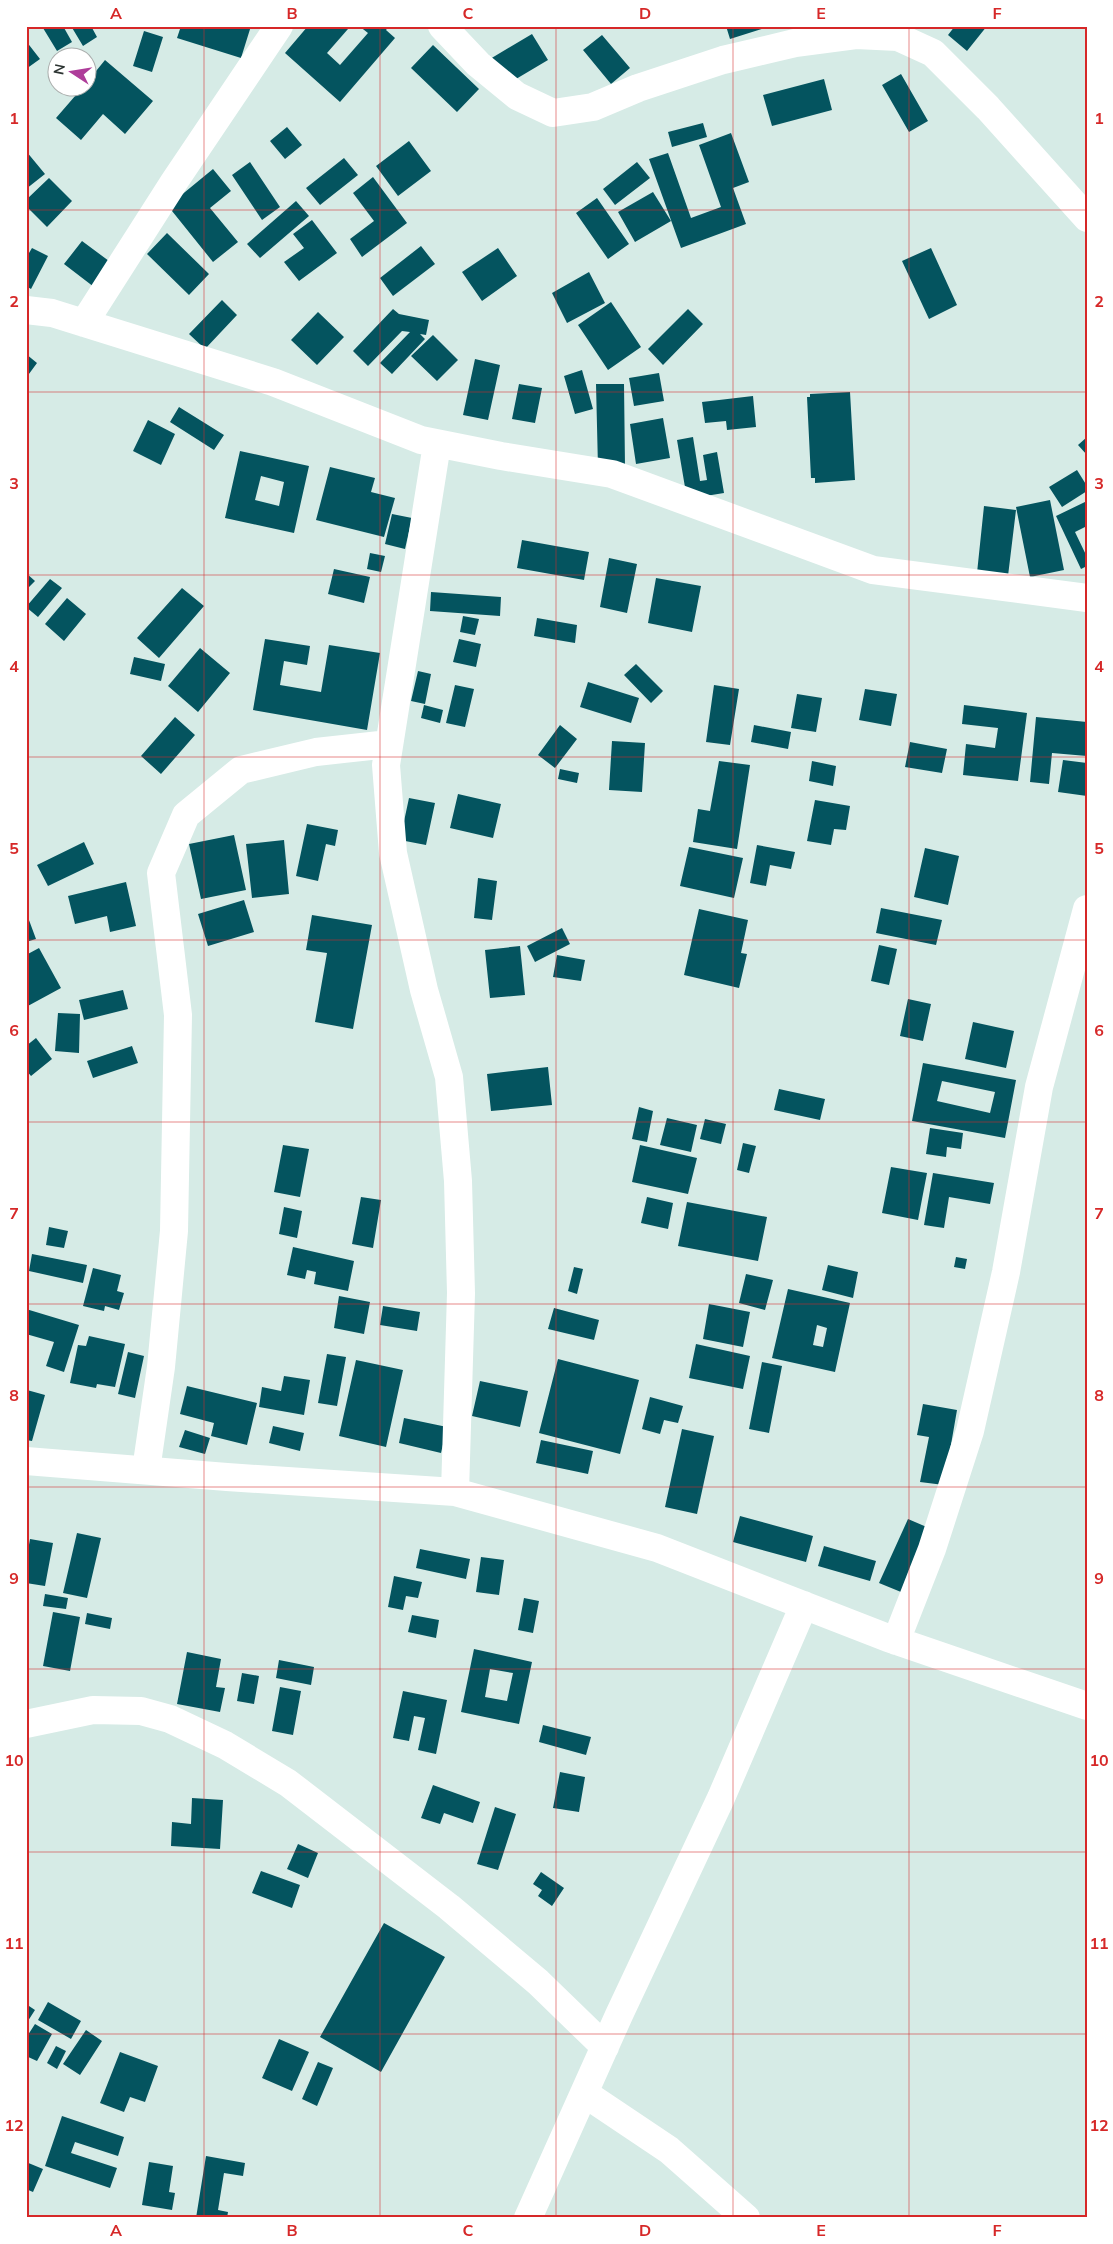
<svg xmlns="http://www.w3.org/2000/svg" width="1113" height="2244" font-family="Mulish,sans-serif">
  <style>
    .building { fill: #04545f; fill-rule: evenodd }
    .lines { fill: none; stroke-linecap: round; stroke-linejoin: round }
    .minor { stroke: #fff; stroke-width: 28 }
    .grid { fill: none; stroke: #d62828; stroke-width: 1; stroke-opacity: 0.55 }
    .neatline { fill: none; stroke: #d62828; stroke-width: 2 }
    .grid-label { font-size: 16px; text-anchor: middle; font-weight: bold; fill: #d62828 }
  </style>
  <rect width="100%" height="100%" fill="#d6ebe6"/>
  <path class="building" d="M46 26H63L72 42 57 51 43 28Z
    M71 26H91L97 37 83 46Z
    M181 26H251L241 58 177 38Z
    M308 26H344L348 29 327 53 340 65 368 33 359 26H389L386 30 395 38 340 102 285 53Z
    M726 26H768V27L730 39Z
    M955 26H987L967 51 948 35Z
    M144 31 163 37 152 72 133 66Z
    M532 34 548 60 506 85 490 59Z
    M602 35 630 68 611 84 583 50Z
    M26 41 40 59 26 69Z
    M433 45 479 89 457 112 411 68Z
    M105 60 153 101 125 134 103 114 81 140 56 118 82 88H88V81Z
    M901 74 928 121 909 132 882 85Z
    M824 79 832 110 772 126 763 95Z
    M703 123 707 137 672 147 668 132Z
    M287 127 302 145 285 159 270 141Z
    M731 133 749 182 733 188 746 224 681 248 649 159 668 153 691 218 721 207 699 145Z
    M409 141 431 171 398 196 376 166Z
    M26 151 45 174 26 189Z
    M344 158 358 175 320 205 306 188Z
    M250 162 280 207 262 220 232 175Z
    M637 162 650 178 615 205 603 189Z
    M213 169 231 191 210 208 238 242 213 262 168 206Z
    M373 177 407 223 362 257 350 239 374 221 353 193Z
    M49 178 72 201 47 227 26 206V200Z
    M653 192 671 221 635 242 618 212Z
    M597 198 629 244 608 259 576 213Z
    M296 201 309 216 260 258 247 244Z
    M312 220 337 253 299 281 284 262 304 248 293 234Z
    M167 233 209 274 189 295 147 254Z
    M82 241 113 264 94 287 64 264Z
    M421 246 435 264 393 296 380 278Z
    M32 248 48 256 31 289 26 286V258Z
    M498 248 517 276 482 301 462 272Z
    M931 248 957 305 929 319 902 261Z
    M589 272 605 303 567 323 552 293Z
    M222 300 237 315 205 349 189 334Z
    M611 302 641 347 608 370 578 325Z
    M393 309 399 314 429 320 426 335 420 334 425 339 392 374 380 363 410 332 402 331 368 366 353 351Z
    M688 309 703 324 663 365 648 349Z
    M318 312 344 337 317 365 291 340Z
    M433 335 458 360 437 381 411 356Z
    M26 354 37 363 26 378Z
    M475 359 500 365 488 420 463 415Z
    M582 370 593 409 575 414 564 376Z
    M659 373 664 401 634 406 629 378Z
    M519 384 542 388 535 423 512 419Z
    M596 384H624L625 467 598 468Z
    M850 392 855 480 815 483V478H811L807 397H810V394Z
    M753 396 756 427 727 430 726 421 705 423 702 402Z
    M179 407 224 435 214 450 170 422Z
    M663 418 670 458 636 464 630 424Z
    M148 420 175 434 161 465 133 451Z
    M693 437 700 481 707 480 703 455 717 452 724 493 687 499 677 440Z
    M1087 437V455L1078 445Z
    M240 451 309 466 294 533 225 518ZM261 476 284 482 279 506 255 500Z
    M330 467 375 478 371 492 395 498 384 537 316 520Z
    M1077 470 1087 486V491L1062 507 1049 487Z
    M1050 500 1064 570 1030 577 1016 507Z
    M1087 501V526L1075 532 1087 557V566L1081 569 1056 516Z
    M984 506 1016 510 1008 576 977 573Z
    M392 514 412 518 405 549 385 544Z
    M522 540 589 552 584 580 517 568Z
    M370 553 385 556 381 572 367 569Z
    M609 558 637 564 627 613 600 607Z
    M334 569 370 577 364 603 328 594Z
    M26 573 35 581 26 590Z
    M656 578 701 586 692 632 648 623Z
    M50 579 62 588 38 617 26 607Z
    M182 588 204 606 159 658 137 638Z
    M431 592 501 597 500 616 430 611Z
    M67 598 86 614 64 641 45 624Z
    M463 616 479 619 475 635 460 632Z
    M537 618 577 625 575 643 534 636Z
    M265 639 310 646 307 665 284 661 280 685 321 692 329 645 380 653 367 730 253 710Z
    M459 639 481 644 476 667 453 662Z
    M200 648 230 673 198 712 168 686Z
    M134 657 165 664 161 681 130 674Z
    M636 664 663 691 651 703 624 675Z
    M418 671 431 674 425 704 411 701Z
    M588 682 639 698 631 723 580 707Z
    M455 685 474 689 465 727 446 723Z
    M714 685 739 689 730 745 706 742Z
    M865 689 897 694 891 726 859 720Z
    M797 694 822 698 816 732 791 728Z
    M424 705 443 710 440 723 421 718Z
    M964 705 1027 713 1018 781 963 775 966 744 995 748 998 728 962 724Z
    M175 717 195 735 161 774 141 756Z
    M1036 717 1087 722V756L1052 753 1049 784 1030 782Z
    M560 725 577 739 555 768 538 755Z
    M754 725 791 732 788 749 751 742Z
    M612 741 645 743 642 792 609 790Z
    M910 742 947 749 942 773 905 767Z
    M1063 760 1087 763V796L1058 792Z
    M719 761 750 765 737 849 693 842 698 809 710 811Z
    M812 761 836 766 833 786 809 781Z
    M560 769 579 773 577 783 558 779Z
    M458 794 501 804 493 838 450 828Z
    M409 798 435 803 426 845 400 840Z
    M815 800 850 806 846 830 834 829 831 845 807 841Z
    M307 824 338 830 335 846 326 844 318 881 296 876Z
    M234 835 246 890 201 899 189 844Z
    M284 840 289 894 252 898 246 844Z
    M84 842 94 864 48 886 37 865Z
    M757 845 795 852 791 869 770 865 766 886 750 883Z
    M689 847 743 858 734 898 680 886Z
    M925 848 959 856 948 905 914 897Z
    M478 878 497 881 492 920 474 918Z
    M126 882 136 926 110 932 107 916 75 924 68 896Z
    M244 900 254 932 208 946 198 914Z
    M881 908 942 920 936 945 876 933Z
    M699 909 748 920 741 953 747 954 739 988 684 975Z
    M26 912 36 939 26 942Z
    M312 915 372 925 353 1029 315 1022 327 953 306 950Z
    M562 928 570 944 535 962 527 946Z
    M879 945 897 949 889 985 871 981Z
    M520 946 525 995 490 998 485 950Z
    M39 948 61 988 26 1007V955Z
    M557 955 585 960 581 981 553 977Z
    M123 990 128 1009 84 1020 79 1000Z
    M908 999 931 1004 923 1041 900 1036Z
    M58 1013 80 1014 79 1053 55 1051Z
    M973 1022 1014 1031 1006 1068 965 1059Z
    M36 1038 52 1059 31 1076 26 1070V1046Z
    M132 1046 138 1063 93 1078 87 1061Z
    M923 1063 1016 1080 1005 1138 912 1121ZM942 1081 995 1092 990 1113 937 1101Z
    M548 1067 552 1105 491 1111 487 1074Z
    M779 1089 825 1099 820 1120 774 1110Z
    M639 1107 653 1111 647 1142 632 1139Z
    M667 1118 697 1125 691 1152 660 1145Z
    M705 1119 726 1124 721 1144 700 1139Z
    M930 1128 963 1133 961 1149 947 1147 946 1157 926 1154Z
    M743 1143 756 1146 749 1173 737 1170Z
    M283 1145 309 1149 300 1197 274 1192Z
    M640 1145 697 1158 688 1194 632 1182Z
    M891 1167 927 1173 918 1220 882 1213Z
    M933 1173 994 1183 990 1204 949 1197 944 1228 924 1225Z
    M361 1197 381 1200 373 1248 352 1244Z
    M647 1197 673 1203 668 1229 641 1223Z
    M687 1202 767 1217 758 1261 678 1246Z
    M284 1207 302 1211 297 1238 279 1234Z
    M49 1227 68 1231 64 1248 46 1245Z
    M293 1247 354 1261 348 1291 314 1284 316 1272 307 1270 305 1279 287 1275Z
    M32 1254 87 1265 83 1283 29 1271Z
    M956 1257 967 1259 965 1269 954 1267Z
    M828 1265 858 1272 853 1298 822 1290Z
    M574 1267 583 1269 577 1294 568 1291Z
    M93 1268 121 1275 117 1291 124 1293 119 1310 105 1306 104 1311 83 1306Z
    M746 1274 773 1280 765 1310 739 1303Z
    M788 1289 850 1303 835 1372 772 1358ZM817 1325 827 1328 823 1347 813 1345Z
    M339 1296 370 1302 364 1334 334 1328Z
    M709 1304 750 1312 743 1347 703 1339Z
    M383 1306 420 1312 417 1331 380 1325Z
    M554 1308 599 1320 594 1340 548 1329Z
    M26 1309 79 1325 64 1372 46 1366 54 1342 26 1334Z
    M89 1336 125 1344 115 1387 97 1384 96 1388 70 1383 78 1345 86 1346Z
    M696 1344 750 1356 743 1389 689 1378Z
    M128 1352 144 1356 135 1398 118 1394Z
    M327 1354 346 1357 337 1406 318 1403Z
    M558 1359 639 1380 620 1454 539 1433Z
    M356 1360 403 1370 386 1447 339 1436Z
    M762 1362 782 1366 769 1433 749 1429Z
    M284 1376 310 1380 304 1415 259 1407 262 1387 281 1391Z
    M480 1381 528 1391 520 1427 472 1416Z
    M187 1386 257 1403 247 1445 211 1436 214 1423 180 1414Z
    M27 1390 45 1395 32 1441 26 1440Z
    M650 1397 683 1406 678 1423 664 1420 660 1434 642 1429Z
    M923 1404 957 1410 944 1485 920 1482 929 1437 917 1435Z
    M404 1418 447 1427 441 1453 399 1443Z
    M273 1426 304 1433 300 1451 269 1443Z
    M682 1429 714 1436 697 1514 665 1507Z
    M185 1430 210 1438 205 1454 179 1447Z
    M541 1440 593 1451 588 1474 536 1463Z
    M740 1516 813 1536 806 1562 733 1542Z
    M908 1519 929 1528 901 1592 879 1583Z
    M77 1533 101 1538 87 1598 63 1593Z
    M30 1539 53 1543 45 1586 26 1583V1562Z
    M824 1546 876 1561 870 1581 818 1566Z
    M420 1549 470 1559 466 1579 416 1568Z
    M481 1557 504 1560 499 1595 476 1592Z
    M394 1576 422 1582 418 1598 406 1596 403 1610 388 1607Z
    M45 1594 68 1598 66 1609 43 1606Z
    M524 1598 539 1601 533 1633 518 1630Z
    M53 1612 80 1617 70 1671 43 1666Z
    M87 1613 112 1618 110 1629 85 1624Z
    M412 1615 439 1620 436 1638 408 1632Z
    M474 1649 532 1662 519 1724 461 1712ZM490 1669 513 1673 507 1701 485 1697Z
    M187 1652 221 1659 216 1687 225 1688 220 1712 177 1704Z
    M279 1660 314 1667 311 1685 276 1678Z
    M242 1673 259 1676 254 1704 237 1701Z
    M280 1687 301 1691 293 1735 272 1731Z
    M403 1691 447 1700 436 1754 418 1750 425 1718 414 1716 409 1741 393 1738Z
    M543 1725 591 1737 586 1755 539 1742Z
    M560 1772 585 1777 579 1812 553 1808Z
    M433 1785 480 1802 473 1823 444 1813 440 1824 421 1818Z
    M192 1798 223 1800 220 1849 171 1846 172 1822 191 1824Z
    M495 1807 516 1814 498 1870 477 1864Z
    M298 1844 318 1853 308 1878 287 1869Z
    M261 1871 300 1885 292 1908 252 1893Z
    M541 1872 564 1888 552 1906 538 1896 542 1890 533 1884Z
    M384 1923 445 1957 381 2072 320 2037Z
    M48 2002 81 2021 71 2039 38 2020Z
    M26 2004 35 2010 26 2024Z
    M35 2024 52 2034 37 2061 26 2056V2038Z
    M86 2030 102 2041 80 2075 63 2064Z
    M279 2039 309 2052 292 2091 262 2078Z
    M56 2046 66 2051 57 2069 47 2063Z
    M120 2052 158 2066 145 2102 130 2097 124 2112 100 2103Z
    M318 2062 333 2068 317 2106 302 2099Z
    M62 2116 124 2137 118 2156 75 2142 71 2153 117 2168 110 2188 45 2166Z
    M206 2156 245 2163 243 2176 224 2173 218 2210 228 2212 227 2218H196Z
    M26 2162 43 2169 33 2192 26 2189Z
    M149 2162 173 2166 169 2192 175 2193 172 2210 142 2205Z"/>
  <g class="lines">
    <path class="minor" d="M442 26 478 64 517 96 553 113 593 107 638 88 723 60 795 43 856 35 898 37 933 53 988 108 1087 218
      M26 310 52 313 273 382 421 440 501 456 612 474 873 570 1087 598
      M84 323 174 182 279 26
      M437 444 386 765 393 853 424 990 449 1077 458 1181 461 1293 455 1492
      M26 1461 227 1477 455 1492 657 1548 888 1638 1087 1706
      M146 1470 161 1367 174 1231 178 1015 161 873 186 815 241 770 316 752 389 744
      M896 1641 932 1549 970 1431 1006 1272 1039 1087 1087 909
      M26 1724 93 1710 141 1711 170 1719 225 1745 288 1783 449 1907 538 1982 605 2047
      M584 2093 669 2150 746 2218
      M528 2218 619 2015 721 1798 804 1605"/>
  </g>
  <path class="grid" d="M204 26V2218M380 26V2218M556 26V2218M733 26V2218M909 26V2218M26 210H1087M26 392H1087M26 575H1087M26 757H1087M26 940H1087M26 1122H1087M26 1304H1087M26 1487H1087M26 1669H1087M26 1852H1087M26 2034H1087"/>
  <rect width="1113" height="2244" fill="none" stroke="#ffffff" stroke-width="55"/>
  <g transform="translate(72 72) rotate(282)"><circle r="24" fill="#ffffff" stroke="#abaead"/>
  <path d="M0-4L9 19L0 12L-9 19Z" fill="#ae3d9a"/>
  <text y="-8" font-size="14" font-weight="bold" text-anchor="middle" fill="#2c3432">N</text>
  </g>
  <rect x="28" y="28" width="1058" height="2188" class="neatline"/>
  <g class="grid-label">
    <text x="116" y="19">A</text>
    <text x="292" y="19">B</text>
    <text x="468" y="19">C</text>
    <text x="645" y="19">D</text>
    <text x="821" y="19">E</text>
    <text x="997" y="19">F</text>
    <text x="14" y="124">1</text>
    <text x="1099" y="124">1</text>
    <text x="14" y="307">2</text>
    <text x="1099" y="307">2</text>
    <text x="14" y="489">3</text>
    <text x="1099" y="489">3</text>
    <text x="14" y="672">4</text>
    <text x="1099" y="672">4</text>
    <text x="14" y="854">5</text>
    <text x="1099" y="854">5</text>
    <text x="14" y="1036">6</text>
    <text x="1099" y="1036">6</text>
    <text x="14" y="1219">7</text>
    <text x="1099" y="1219">7</text>
    <text x="14" y="1401">8</text>
    <text x="1099" y="1401">8</text>
    <text x="14" y="1584">9</text>
    <text x="1099" y="1584">9</text>
    <text x="14" y="1766">10</text>
    <text x="1099" y="1766">10</text>
    <text x="14" y="1949">11</text>
    <text x="1099" y="1949">11</text>
    <text x="14" y="2131">12</text>
    <text x="1099" y="2131">12</text>
    <text x="116" y="2236">A</text>
    <text x="292" y="2236">B</text>
    <text x="468" y="2236">C</text>
    <text x="645" y="2236">D</text>
    <text x="821" y="2236">E</text>
    <text x="997" y="2236">F</text>
  </g>
</svg>
